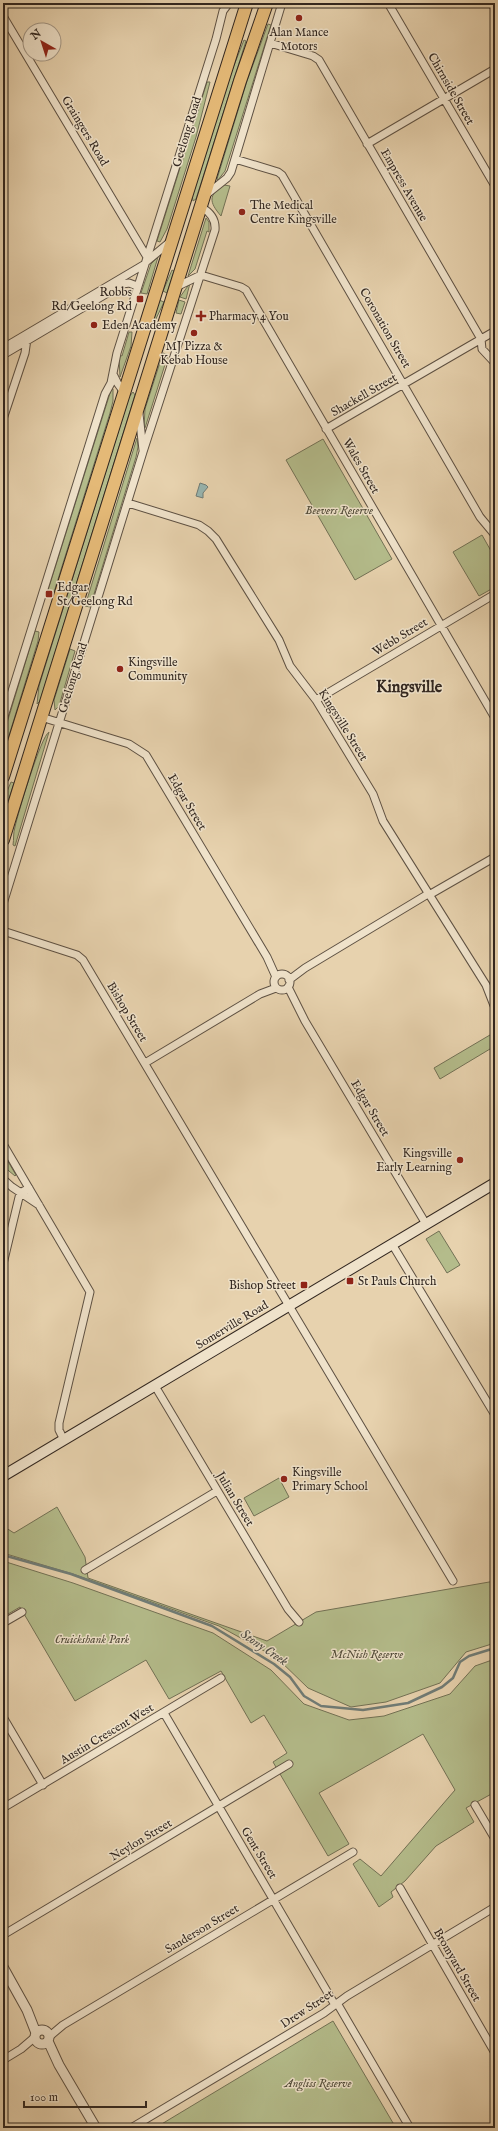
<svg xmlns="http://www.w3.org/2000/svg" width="498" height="2131" font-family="'IM FELL English',serif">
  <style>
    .green { fill: #b4bc8b; stroke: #727155 }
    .water { fill: #98b6b1; stroke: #6f7c77 }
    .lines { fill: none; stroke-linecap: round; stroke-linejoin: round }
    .stream { stroke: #6f7c77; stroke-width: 2.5 }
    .minor-casing { stroke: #5e5143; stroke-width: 9 }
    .tertiary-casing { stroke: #5e5143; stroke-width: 11 }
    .secondary-casing { stroke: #31261f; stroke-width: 12 }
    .trunk-casing { stroke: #31261f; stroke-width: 14 }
    .minor { stroke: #efe2ca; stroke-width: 7 }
    .tertiary { stroke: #efe2ca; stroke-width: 9 }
    .secondary { stroke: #efe2ca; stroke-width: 10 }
    .trunk { stroke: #e4b977; stroke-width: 12 }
    .poi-dot { fill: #8f2418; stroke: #efe2ca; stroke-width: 1.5 }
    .labels { text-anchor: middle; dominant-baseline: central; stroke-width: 3; stroke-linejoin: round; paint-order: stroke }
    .poi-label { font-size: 12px; fill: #31261f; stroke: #efe2ca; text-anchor: start }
    .street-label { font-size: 12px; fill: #31261f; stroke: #efe2ca }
    .park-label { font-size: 12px; font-style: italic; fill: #524c3a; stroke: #efe2ca }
    .water-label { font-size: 13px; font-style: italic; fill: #4b4a44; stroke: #efe2ca }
    .district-label { font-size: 16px; font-weight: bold; fill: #31261f; stroke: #efe2ca }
  </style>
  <rect width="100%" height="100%" fill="#e7d2ae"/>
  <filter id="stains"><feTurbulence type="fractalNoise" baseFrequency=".005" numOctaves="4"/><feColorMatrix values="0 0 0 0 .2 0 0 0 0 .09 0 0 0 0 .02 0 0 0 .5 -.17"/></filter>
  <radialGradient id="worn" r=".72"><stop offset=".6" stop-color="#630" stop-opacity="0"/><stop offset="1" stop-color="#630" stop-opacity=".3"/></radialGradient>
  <path class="green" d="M268 24 271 25 225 171 218 180 217 179 247 81Z
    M244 40 246 41 196 199 193 201 192 195 229 78Z
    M207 82H210L196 137 167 229 160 242 157 241Z
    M224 185 230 186 221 216C209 202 208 195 224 185Z
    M206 218 209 222V232L207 231 195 269 188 276Z
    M158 257 147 294 141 293 151 264Z
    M172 270 174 271 167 293 163 291Z
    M190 283 186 299 180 297Z
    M159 300 164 302 153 325H152Z
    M179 300 185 302 181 314 176 313Z
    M129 332H132L131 346 120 377 119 358V355L122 356Z
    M163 353 168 355 145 428H144L145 409Z
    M113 389V401L110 413 54 592 48 590 111 390Z
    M133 392 135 395 40 701 37 704 39 686 129 397Z
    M137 438 138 447 136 457 90 607 85 606Z
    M323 439 392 559 355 580 286 460Z
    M482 535 495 558V587L479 596 453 552Z
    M35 631 39 632 38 641 3 755V736Z
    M70 649 75 651 59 706 55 710 54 700Z
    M49 732 15 846 13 845C14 839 13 833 15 827 18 813 41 736 49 732Z
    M11 782 14 783 3 818V801Z
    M495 1032V1046L440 1079 434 1068Z
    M3 1153 16 1175 15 1176 3 1166Z
    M439 1231 460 1265 447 1273 426 1239Z
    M279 1478 289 1497 254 1516 244 1498Z
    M57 1507 85 1557 88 1578 267 1641 316 1612 495 1581V1643L466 1652 440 1683 386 1702 351 1707 308 1688 277 1658 219 1626 73 1574 3 1553V1526L14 1533Z
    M3 1561 73 1583 213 1633 271 1670 304 1704 349 1720 384 1716 450 1694 475 1666 495 1659V1792L466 1808 474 1822 436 1846 405 1881 391 1892 393 1897 379 1907 353 1864 360 1859 381 1876 455 1790 423 1734 319 1793 349 1844 328 1856 273 1762 287 1753 264 1715 251 1723 221 1671 169 1699 146 1660 75 1701 20 1607 3 1617Z
    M333 2021 396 2128H155L328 2024Z"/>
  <path class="water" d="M200 483 206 485 208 487 203 493V498L196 496Z"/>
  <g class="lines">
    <path class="stream" d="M3 1555 71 1574 212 1626 274 1664 290 1677 304 1696 321 1706 363 1710 408 1703 442 1687 453 1678 460 1662 469 1656 495 1648"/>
    <defs>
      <path id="minor" d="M388 3 495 186
        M492 3 495 9
        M3 16 147 257
        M270 43 313 56 319 60 481 339 482 349 495 363
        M367 144 495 69
        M235 159 278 172 282 175 480 517 495 535
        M207 194 227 178 231 172 282 3
        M147 261 170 242
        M176 287 201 275 241 287 246 290 495 718
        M3 348 145 264
        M3 355 123 284 129 283 137 286
        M113 374 118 384 123 391
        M139 414 143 450
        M3 419 25 353 27 339
        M326 429 495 331
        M128 503 199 525 208 531 216 539 279 640 290 666 316 700 373 794 383 821 486 985 495 1008
        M316 700 495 594
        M41 717 129 744 146 755 267 957 276 977
        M3 720 105 394 111 383 117 353 216 39 223 11 229 3
        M429 895 495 857
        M3 904 143 452 215 230C216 219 210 212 201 207
        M3 931 77 955 83 960 453 1581
        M274 982a8 8 0 1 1 16 0a8 8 0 1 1-16 0Z
        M289 980 305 968 428 894
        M288 987 305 1021 426 1224
        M145 1063 260 994 276 988
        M3 1144 90 1292 59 1423V1430L64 1440
        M3 1179 12 1187 39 1205
        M392 1244 495 1415
        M3 1264 20 1193 29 1188
        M155 1386 288 1609 299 1622
        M85 1570 217 1491
        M3 1623 22 1612
        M164 1713 335 2005
        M3 1717 43 1785
        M475 1805 495 1839
        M3 1808 221 1678
        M400 1888 495 2053
        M3 1935 289 1764
        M337 2003 410 2128
        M50 2036 63 2025 353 1852
        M3 2060 21 2049 35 2037
        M131 2128 324 2013 347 1996 495 1907"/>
      <path id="tertiary" d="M3 1967 27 2010 36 2033
        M35 2037a7 7 0 1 1 14 0a7 7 0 1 1-14 0Z
        M48 2041 59 2065 96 2128"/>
      <path id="secondary" d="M3 1476 495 1183"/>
      <path id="trunk" d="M3 777 247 3
        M3 840 240 81 267 3"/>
    </defs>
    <use href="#minor" class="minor-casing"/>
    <use href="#tertiary" class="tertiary-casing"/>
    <use href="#secondary" class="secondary-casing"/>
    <use href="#trunk" class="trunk-casing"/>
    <use href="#minor" class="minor"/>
    <use href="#tertiary" class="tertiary"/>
    <use href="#secondary" class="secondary"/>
    <use href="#trunk" class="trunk"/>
  </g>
  <g class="poi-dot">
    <circle cx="299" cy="18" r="4"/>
    <circle cx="242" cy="212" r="4"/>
    <rect x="136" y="295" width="8" height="8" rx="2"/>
    <path d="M199 310h4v4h4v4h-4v4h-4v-4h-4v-4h4z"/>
    <circle cx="94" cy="325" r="4"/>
    <circle cx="194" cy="333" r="4"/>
    <rect x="45" y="590" width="8" height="8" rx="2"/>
    <circle cx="120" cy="669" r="4"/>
    <circle cx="460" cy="1160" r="4"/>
    <rect x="346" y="1277" width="8" height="8" rx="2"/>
    <rect x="300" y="1281" width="8" height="8" rx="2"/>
    <circle cx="284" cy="1479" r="4"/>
  </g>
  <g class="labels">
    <g class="poi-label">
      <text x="299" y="32" text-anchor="middle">Alan Mance<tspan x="299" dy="14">Motors</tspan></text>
      <text x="250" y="205">The Medical<tspan x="250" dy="14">Centre Kingsville</tspan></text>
      <text x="132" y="292" text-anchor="end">Robbs<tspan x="132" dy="14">Rd/Geelong Rd</tspan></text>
      <text x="209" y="316">Pharmacy 4 You</text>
      <text x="102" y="325">Eden Academy</text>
      <text x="194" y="346" text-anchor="middle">MJ Pizza &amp;<tspan x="194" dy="14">Kebab House</tspan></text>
      <text x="57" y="587">Edgar<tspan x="57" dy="14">St/Geelong Rd</tspan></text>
      <text x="128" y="662">Kingsville<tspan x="128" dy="14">Community</tspan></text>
      <text x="452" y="1153" text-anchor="end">Kingsville<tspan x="452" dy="14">Early Learning</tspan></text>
      <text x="358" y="1281">St Pauls Church</text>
      <text x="296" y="1285" text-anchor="end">Bishop Street</text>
      <text x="292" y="1472">Kingsville<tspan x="292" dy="14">Primary School</tspan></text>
    </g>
    <g class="street-label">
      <text transform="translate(451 89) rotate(60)">Chirnside Street</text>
      <text transform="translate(85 131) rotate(59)">Graingers Road</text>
      <text transform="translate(187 132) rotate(-73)">Geelong Road</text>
      <text transform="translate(404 185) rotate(60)">Empress Avenue</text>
      <text transform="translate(385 328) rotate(60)">Coronation Street</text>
      <text transform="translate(364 395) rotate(-30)">Shackell Street</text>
      <text transform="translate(361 466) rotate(60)">Wales Street</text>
      <text transform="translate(400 637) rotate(-31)">Webb Street</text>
      <text transform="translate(73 678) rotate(-73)">Geelong Road</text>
      <text transform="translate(343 725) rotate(58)">Kingsville Street</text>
      <text transform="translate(187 802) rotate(59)">Edgar Street</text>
      <text transform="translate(127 1012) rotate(59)">Bishop Street</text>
      <text transform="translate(370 1108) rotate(59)">Edgar Street</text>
      <text transform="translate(232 1325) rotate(-31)">Somerville Road</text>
      <text transform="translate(235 1499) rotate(59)">Julian Street</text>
      <text transform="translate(107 1734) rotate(-31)">Austin Crescent West</text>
      <text transform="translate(141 1840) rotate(-31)">Neylon Street</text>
      <text transform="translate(259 1853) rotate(59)">Gent Street</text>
      <text transform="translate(202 1929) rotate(-31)">Sanderson Street</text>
      <text transform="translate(457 1965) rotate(60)">Bromyard Street</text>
      <text transform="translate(307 2009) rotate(-33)">Drew Street</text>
    </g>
    <g class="park-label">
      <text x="339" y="510">Beevers Reserve</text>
      <text x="92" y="1639">Cruickshank Park</text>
      <text x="367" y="1654">McNish Reserve</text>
      <text x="318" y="2083">Angliss Reserve</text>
    </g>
    <g class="water-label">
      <text transform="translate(264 1648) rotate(34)">Stony Creek</text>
    </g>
    <g class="district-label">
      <text x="409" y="688">Kingsville</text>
    </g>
  </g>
  <rect width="498" height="2131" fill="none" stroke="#e7d2ae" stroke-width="16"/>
  <rect x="4" y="4" width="490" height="2123" fill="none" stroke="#31261f" stroke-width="2"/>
  <rect x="8" y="8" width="482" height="2115" fill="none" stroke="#31261f"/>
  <g transform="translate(42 42) rotate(321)"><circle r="19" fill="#efe2ca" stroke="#a39786"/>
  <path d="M0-3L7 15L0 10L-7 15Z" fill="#8f2418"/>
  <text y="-6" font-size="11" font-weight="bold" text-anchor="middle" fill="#31261f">N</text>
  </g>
  <path d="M24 2101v6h122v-6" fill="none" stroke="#31261f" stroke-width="2"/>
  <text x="30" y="2101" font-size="12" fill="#31261f" stroke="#efe2ca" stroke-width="3" paint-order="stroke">100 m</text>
  <rect width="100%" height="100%" filter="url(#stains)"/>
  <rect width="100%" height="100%" fill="url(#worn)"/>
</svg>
